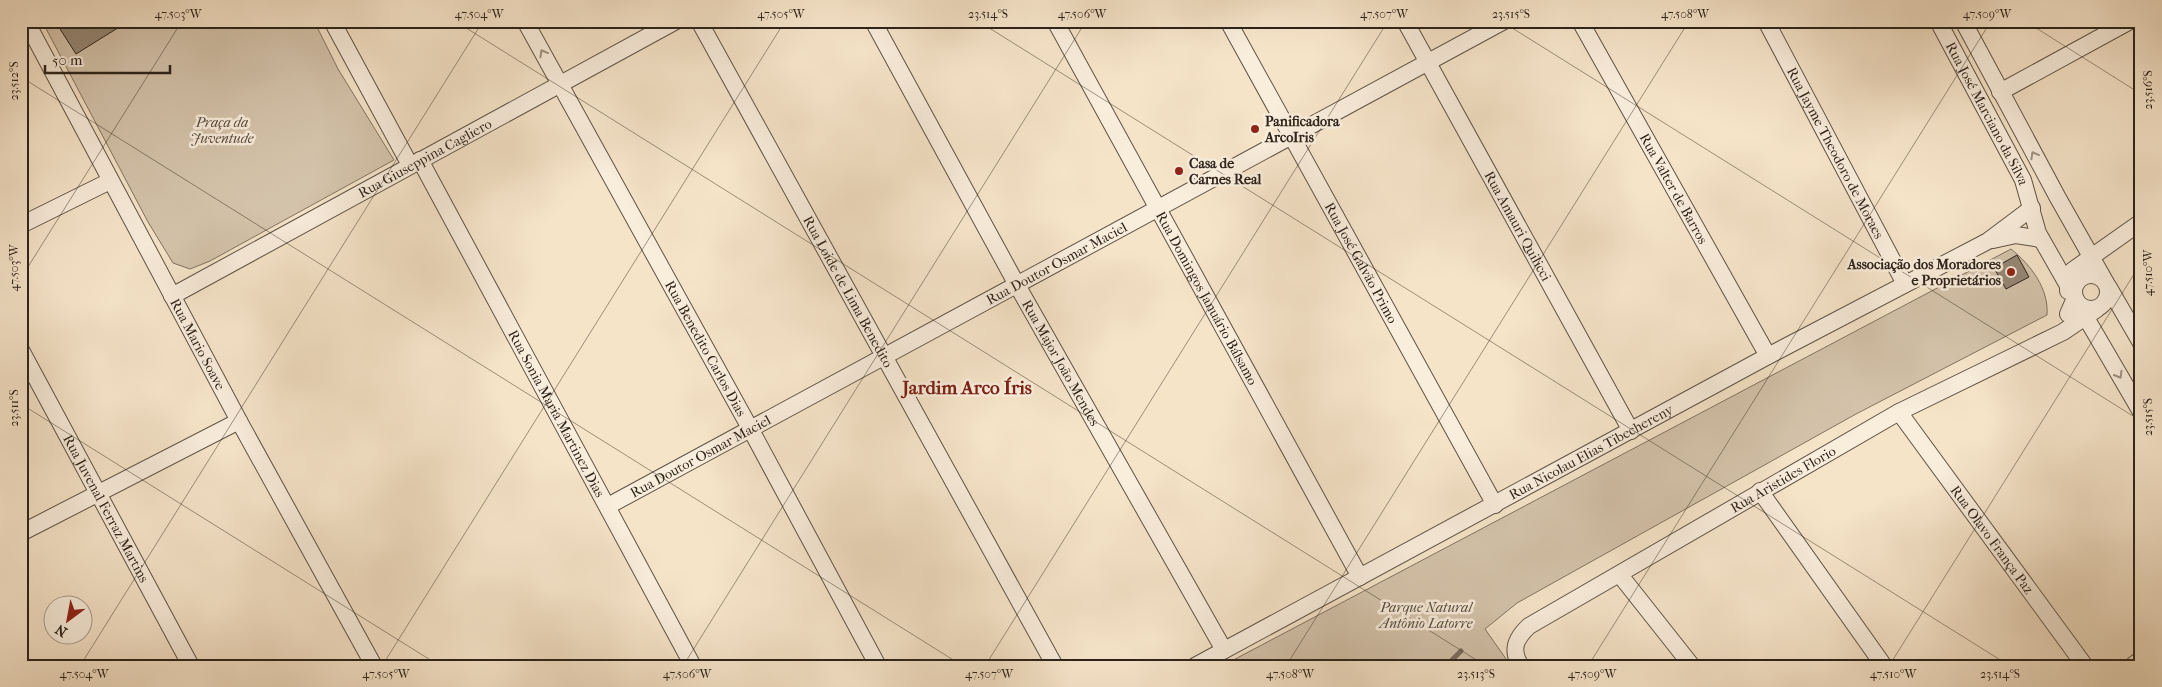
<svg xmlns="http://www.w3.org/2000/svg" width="2162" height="687" font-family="'IM FELL French Canon',serif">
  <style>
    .green { fill: #d4c3ab; stroke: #807363 }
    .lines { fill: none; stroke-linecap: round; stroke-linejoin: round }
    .stream { stroke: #7c6f60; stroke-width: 5 }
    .building { fill: #958775; stroke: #2c231b }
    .minor-casing { stroke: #5e5346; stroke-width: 18 }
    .minor { stroke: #f9eddc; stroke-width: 16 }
    .oneway { stroke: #9d9285 }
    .ticks { fill: none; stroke: #2c231b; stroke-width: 1; stroke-opacity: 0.45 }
    .poi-dot { fill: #8f2418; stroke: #f9eddc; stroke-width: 2 }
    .labels { text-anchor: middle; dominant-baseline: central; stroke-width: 5; stroke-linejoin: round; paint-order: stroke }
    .street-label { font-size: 14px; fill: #2c231b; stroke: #f9eddc }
    .poi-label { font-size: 14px; font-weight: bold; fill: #2c231b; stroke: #f9eddc; text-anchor: start }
    .park-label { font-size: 14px; font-style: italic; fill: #564b3f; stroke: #f9eddc }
    .district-label { font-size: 19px; font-weight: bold; fill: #7a1f14; stroke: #f9eddc }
    .neatline { fill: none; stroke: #2c231b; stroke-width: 2 }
    .ticks-label { font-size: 12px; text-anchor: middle; fill: #2c231b }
  </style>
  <rect width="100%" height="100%" fill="#f6e4c9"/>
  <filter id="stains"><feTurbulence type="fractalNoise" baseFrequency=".004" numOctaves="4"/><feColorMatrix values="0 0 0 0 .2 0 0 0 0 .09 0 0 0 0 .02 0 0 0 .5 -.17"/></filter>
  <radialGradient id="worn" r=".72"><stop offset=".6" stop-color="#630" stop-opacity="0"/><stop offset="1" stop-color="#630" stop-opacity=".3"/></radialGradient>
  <path class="green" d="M42 21H314L338 69 394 160 210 261 190 269 173 263 148 222Z
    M2011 249C2031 265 2049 289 2047 315L1856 414 1517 603 1485 629 1511 666H1222Z"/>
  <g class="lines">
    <path class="stream" d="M1446 666 1461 651"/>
  </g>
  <path class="building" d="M55 21H129L76 54Z
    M2017 255 2029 277 2006 289 1994 268Z"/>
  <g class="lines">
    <defs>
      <g id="minor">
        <path id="s1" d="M26 21 239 421 374 666"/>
        <path d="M332 21 410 165"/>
        <path id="s2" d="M525 21 751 430 878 666"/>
        <path id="s3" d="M699 21 1055 666"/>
        <path id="s4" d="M873 21 1017 285 1224 650"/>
        <path id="s5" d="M1055 21 1360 577"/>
        <path id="s6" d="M1228 21 1495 505"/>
        <path id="s7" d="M1405 21 1631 431"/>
        <path id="s8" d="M1580 21 1768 356"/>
        <path id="s9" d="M1766 21 1905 284"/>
        <path id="s10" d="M1938 21 2023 180 2038 233 2075 298 2068 314"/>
        <path d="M1963 21 2058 198 2106 283"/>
        <path d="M2000 92 2130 21"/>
        <path id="s11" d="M420 160 693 666"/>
        <path d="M21 225 110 181"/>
        <path d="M1993 240 2016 235 2041 239"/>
        <circle cx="2091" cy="292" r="17"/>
        <path d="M2108 286 2141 343"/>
        <path d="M2068 291V277L2073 270 2141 222"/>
        <path id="s12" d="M172 296 676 21"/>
        <path d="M2081 309 2141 412"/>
        <path id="s13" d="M21 350 191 666"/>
        <path id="s14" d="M1899 412 2085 666"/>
        <path d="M1760 491 1884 666"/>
        <path id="s15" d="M608 506 1504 21"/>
        <path d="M21 533 239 421"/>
        <path d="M1620 575 1692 666"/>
        <path id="s16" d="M1195 666 1768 356 1988 241 2032 208"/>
        <path id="s17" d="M1521 666C1510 650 1516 638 1529 626L1899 412 2063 332 2097 309"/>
        <path d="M2132 666 2141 659"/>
      </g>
    </defs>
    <use href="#minor" class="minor-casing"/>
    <use href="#minor" class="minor"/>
  </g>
  <defs><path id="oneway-chevron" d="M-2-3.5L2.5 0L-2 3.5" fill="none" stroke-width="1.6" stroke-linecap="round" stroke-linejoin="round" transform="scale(1.25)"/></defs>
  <g class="oneway">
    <use href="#oneway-chevron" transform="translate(543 53) rotate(-119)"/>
    <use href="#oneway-chevron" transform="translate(2034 155) rotate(-119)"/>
    <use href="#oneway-chevron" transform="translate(2119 375) rotate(60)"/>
  </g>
  <path class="ticks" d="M455 21 1486 666M978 21 2010 666M1501 21 2141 421M2025 21 2141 94M21 77 963 666M21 278 182 21M21 404 440 666M80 666 483 21M382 666 785 21M683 666 1086 21M985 666 1388 21M1286 666 1689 21M1588 666 1991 21M1889 666 2141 263"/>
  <g class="poi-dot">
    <circle cx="1255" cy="129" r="5"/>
    <circle cx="1179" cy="171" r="5"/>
    <circle cx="2011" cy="272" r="5"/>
  </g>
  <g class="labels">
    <g class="street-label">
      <text stroke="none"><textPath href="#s10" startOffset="105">Rua José Marciano da Silva</textPath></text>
      <text stroke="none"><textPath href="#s9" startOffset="149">Rua Jayme Theodoro de Moraes</textPath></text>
      <text stroke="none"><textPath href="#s12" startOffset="288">Rua Giuseppina Cagliero</textPath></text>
      <text stroke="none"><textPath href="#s8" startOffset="192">Rua Valter de Barros</textPath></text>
      <text stroke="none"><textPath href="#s7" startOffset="234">Rua Amauri Quilicci</textPath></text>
      <text stroke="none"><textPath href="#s6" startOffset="276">Rua José Galvão Primo</textPath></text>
      <text stroke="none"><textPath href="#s15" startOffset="510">Rua Doutor Osmar Maciel</textPath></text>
      <text stroke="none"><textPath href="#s3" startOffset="309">Rua Loide de Lima Benedito</textPath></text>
      <text stroke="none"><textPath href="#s5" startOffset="316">Rua Domingos Januário Bálsamo</textPath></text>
      <text stroke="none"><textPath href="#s1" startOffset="366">Rua Mario Soave</textPath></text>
      <text stroke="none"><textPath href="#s2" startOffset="374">Rua Benedito Carlos Dias</textPath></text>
      <text stroke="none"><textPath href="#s4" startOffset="390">Rua Major João Mendes</textPath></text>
      <text stroke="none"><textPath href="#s11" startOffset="288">Rua Sonia Maria Martinez Dias</textPath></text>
      <text stroke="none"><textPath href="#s16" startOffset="450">Rua Nicolau Elias Tibechereny</textPath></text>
      <text stroke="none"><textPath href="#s15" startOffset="105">Rua Doutor Osmar Maciel</textPath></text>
      <text stroke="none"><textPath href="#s17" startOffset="339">Rua Aristides Florio</textPath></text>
      <text stroke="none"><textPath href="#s13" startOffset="180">Rua Juvenal Ferraz Martins</textPath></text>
      <text stroke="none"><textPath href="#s14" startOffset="158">Rua Olavo França Paz</textPath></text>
    </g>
    <g class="poi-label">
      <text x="1265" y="121">Panificadora<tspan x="1265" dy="16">ArcoIris</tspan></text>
      <text x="1189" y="163">Casa de<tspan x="1189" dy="16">Carnes Real</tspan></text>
      <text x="2001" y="264" text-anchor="end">Associação dos Moradores<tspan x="2001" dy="16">e Proprietários</tspan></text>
    </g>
    <g class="park-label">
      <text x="222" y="122">Praça da<tspan x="222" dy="16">Juventude</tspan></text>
      <text x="1426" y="607">Parque Natural<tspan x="1426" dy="16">Antônio Latorre</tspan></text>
    </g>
    <g class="district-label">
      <text x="967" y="388">Jardim Arco Íris</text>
    </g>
  </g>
  <rect width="2162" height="687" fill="none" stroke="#f6e4c9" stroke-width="55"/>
  <g transform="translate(68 620) rotate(212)"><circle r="24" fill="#f9eddc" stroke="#a79c8f"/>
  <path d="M0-4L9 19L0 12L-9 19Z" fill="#8f2418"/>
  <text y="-8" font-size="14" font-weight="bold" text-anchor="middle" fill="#2c231b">N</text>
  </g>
  <path d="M45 65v8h125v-8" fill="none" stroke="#2c231b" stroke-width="2.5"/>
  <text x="52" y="65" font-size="15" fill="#2c231b" stroke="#f9eddc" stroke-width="4" paint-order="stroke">50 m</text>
  <rect x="28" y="28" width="2106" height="632" class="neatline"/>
  <g class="ticks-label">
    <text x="178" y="18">47.503°W</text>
    <text x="479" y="18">47.504°W</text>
    <text x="781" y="18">47.505°W</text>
    <text x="988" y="18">23.514°S</text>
    <text x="1082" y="18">47.506°W</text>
    <text x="1384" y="18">47.507°W</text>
    <text x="1511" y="18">23.515°S</text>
    <text x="1685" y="18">47.508°W</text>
    <text x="1987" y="18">47.509°W</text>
    <text transform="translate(14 81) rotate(-90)" y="4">23.512°S</text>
    <text transform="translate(2148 90) rotate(-90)" y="4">23.516°S</text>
    <text transform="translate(14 268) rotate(-90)" y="4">47.503°W</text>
    <text transform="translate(2148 273) rotate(-90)" y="4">47.510°W</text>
    <text transform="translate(14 408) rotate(-90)" y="4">23.511°S</text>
    <text transform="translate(2148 417) rotate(-90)" y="4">23.515°S</text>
    <text x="84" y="678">47.504°W</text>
    <text x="386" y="678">47.505°W</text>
    <text x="687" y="678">47.506°W</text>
    <text x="989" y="678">47.507°W</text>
    <text x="1290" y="678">47.508°W</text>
    <text x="1476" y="678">23.513°S</text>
    <text x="1592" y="678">47.509°W</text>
    <text x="1893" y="678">47.510°W</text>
    <text x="2000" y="678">23.514°S</text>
  </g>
  <rect width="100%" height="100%" filter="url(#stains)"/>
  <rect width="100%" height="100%" fill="url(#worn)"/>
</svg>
